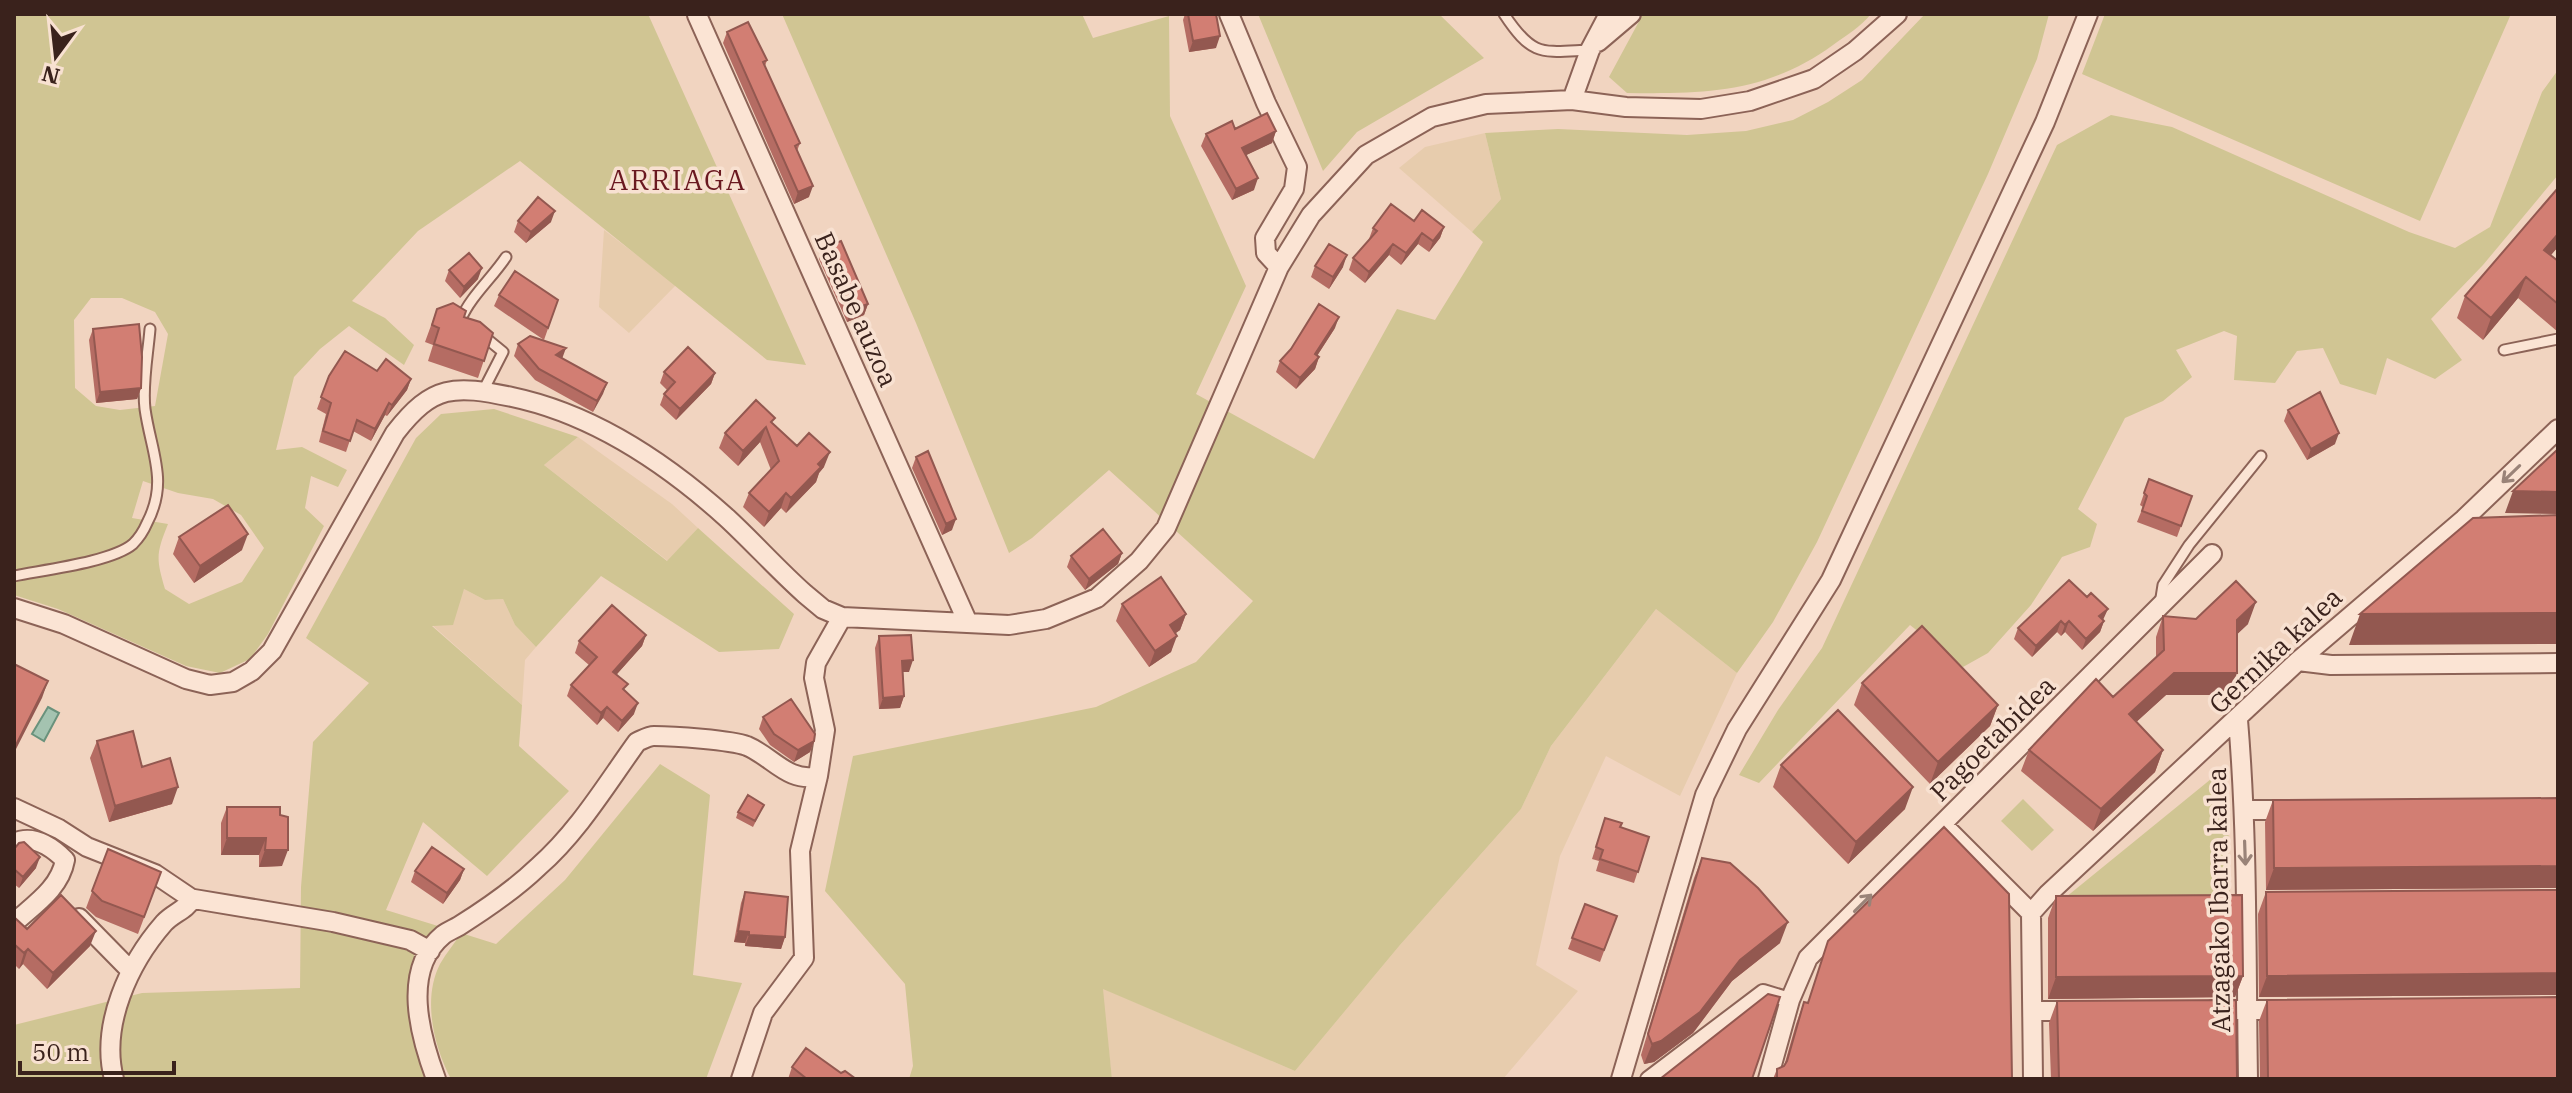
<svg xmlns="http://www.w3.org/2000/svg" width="2572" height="1093" font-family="'IBM Plex Serif',serif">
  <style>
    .farmland { fill: #e7ccad }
    .green { fill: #d0c593; fill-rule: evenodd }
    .water { fill: #a4c3b0; stroke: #6a927c; stroke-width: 2 }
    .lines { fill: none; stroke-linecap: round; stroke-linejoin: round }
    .service-casing { stroke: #8c6357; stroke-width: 13 }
    .pedestrian-casing { stroke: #8c6357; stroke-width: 18 }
    .minor-casing { stroke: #8c6357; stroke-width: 22 }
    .service { stroke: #fbe4d4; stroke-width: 9 }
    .pedestrian { stroke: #fbe4d4; stroke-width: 14 }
    .minor { stroke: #fbe4d4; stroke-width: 18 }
    .wall { fill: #b56c63 }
    .shaded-wall { fill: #935850 }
    .building { fill: #d27e73; stroke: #935850; stroke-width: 2 }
    .oneway { stroke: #9a8378 }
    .labels { text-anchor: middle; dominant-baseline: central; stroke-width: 7; stroke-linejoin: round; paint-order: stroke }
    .street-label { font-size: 26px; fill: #3a221c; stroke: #f8e1d1 }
    .neighbourhood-label { font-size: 28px; letter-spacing: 2px; fill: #6a1820; stroke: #f8e1d1 }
  </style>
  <rect width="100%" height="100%" fill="#f1d4c0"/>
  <path class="farmland" d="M1485 133 1501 199 1472 232 1399 168 1425 147Z
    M604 230 676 285 629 333 599 307Z
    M578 437 672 504 698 528 668 561 544 465Z
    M464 589 485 600 503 599 515 625 536 647 525 660 522 705 431 624Z
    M1656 609 1737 673 1680 796 1606 756 1560 856 1536 965 1578 991 1503 1079H1112L1102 988 1295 1071 1400 945 1521 809 1551 746Z"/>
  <path class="green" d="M14 14H648L806 365 767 360 520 161 418 231 352 301 385 318 414 345 404 365 349 326 320 349 294 377 276 450 302 447 347 470 338 487 311 476 305 508 324 526 268 634 250 659 220 673 186 666 58 609 14 595ZM91 298H122L155 312 168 334 155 406 120 410 96 406 75 388 74 320ZM143 481 178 493 213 499 241 515 264 548 242 582 189 604 165 589C156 558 156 554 168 524L132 518Z
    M782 14H1082L1093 38 1169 16 1170 116 1246 286 1196 394 1314 459 1397 309 1435 320 1483 242 1472 232 1501 199 1485 133 1558 129 1687 135 1746 131 1793 120 1828 102 1862 80 1925 14H2049L2037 59 1988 174 1817 542 1773 622 1737 673 1656 609 1551 746 1521 809 1400 945 1295 1071 1103 989 1112 1079H909L913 1066 905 984 825 891 853 756 1096 707 1196 662 1253 601 1109 470 1032 538 1009 553 916 323Z
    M1258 14H1439L1484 58 1357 132 1323 171Z
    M1643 14H1871C1860 27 1847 35 1833 45 1767 93 1706 94 1627 93L1609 77Z
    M2105 14H2511L2420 221 2082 74Z
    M2558 70V175L2483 265 2431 319 2462 360 2435 379 2387 358 2376 395 2340 384 2323 348 2297 351 2275 383 2234 380 2237 336 2224 331 2176 350 2192 377 2163 401 2125 418 2078 509 2097 524 2090 547 2062 557 2031 605 1988 653 1963 667 1910 625 1759 783 1739 775 1778 710 1822 648 2057 145 2111 115 2172 127 2409 232 2455 248 2490 227 2542 92Z
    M494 409 578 437 544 465 667 561 698 528 794 614 779 649 719 652 601 576 536 647 515 625 503 599 485 600 464 589 453 625 432 626 522 705 519 746 569 791 487 876 423 822 386 910 438 926 414 956V1045L430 1079H14V1025L142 993 300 988 301 887 313 742 369 683 306 638 416 438 441 414Z
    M660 764 710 795 693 975 742 983 706 1079H451C434 1047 422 999 440 964 446 953 455 943 461 933L496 944 565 880Z
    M2227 766 2230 905 2055 906Z
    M2023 799 2054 830 2032 851 2001 821Z"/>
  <path class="water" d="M48 707 59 713 44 741 32 734Z"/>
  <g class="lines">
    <defs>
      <path id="service" d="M1504 14C1533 58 1542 52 1590 50
        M463 320 461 319C471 296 492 278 506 257
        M481 334 503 352 483 391
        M2504 350 2558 339
        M14 576C43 570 112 562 133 544 139 538 144 530 147 523 169 481 151 452 145 409 142 384 148 354 150 329
        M2160 604 2163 585 2189 545 2261 456"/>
      <path id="pedestrian" d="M1648 1079 1763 992 1790 1000"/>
      <path id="minor" d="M1229 14 1266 103 1297 167 1294 189 1265 238 1266 253 1279 267
        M697 15 968 623
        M1598 42 1631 14
        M1572 100 1590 50 1609 14
        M14 608 64 624 186 679 210 685 233 682 252 671 272 651 395 433C433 384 454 385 512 397 593 414 666 463 727 518 754 543 778 570 805 594L823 609 842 617 1009 625 1046 619 1097 598 1139 561 1166 528 1279 267 1311 215 1366 155 1432 117 1486 104 1572 100 1626 107 1701 109 1750 101 1814 79 1855 51 1897 14
        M2298 661 2331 665 2558 663
        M2238 720C2248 839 2246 959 2248 1079
        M14 808 59 829 87 847 155 874 192 899C186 910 173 913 164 923 129 963 100 1025 114 1079
        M2244 810H2293
        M1942 824 2031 913 2033 1079
        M14 843C33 834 52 847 65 860 60 888 35 904 14 923
        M194 899 333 922 410 940 430 951
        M2031 913 2048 894 2298 661 2464 519 2558 429
        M79 918 130 970
        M2213 1010H2287
        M2033 1011H2075
        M436 1079C420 1036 401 970 443 935 448 931 454 929 459 926 486 909 515 889 538 867 578 832 606 785 637 742 642 740 648 736 654 736 673 736 731 740 747 746 773 757 788 783 818 776
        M741 1079 763 1013 804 958 800 851 818 776 825 730 814 678 816 663 842 617
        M1621 1079 1705 795 1737 729 1831 580 2045 122 2088 14
        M1768 1079 1790 1000 1808 958 2212 554"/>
    </defs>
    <use href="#service" class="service-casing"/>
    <use href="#pedestrian" class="pedestrian-casing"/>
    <use href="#minor" class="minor-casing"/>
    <use href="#service" class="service"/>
    <use href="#pedestrian" class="pedestrian"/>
    <use href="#minor" class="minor"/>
  </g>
  <path class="wall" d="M1185 14H1216V48L1189 52 1183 20Z
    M727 32 767 60 765 66 800 143 797 151 809 197 794 204 723 43Z
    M1235 129 1276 131 1272 143 1246 155 1254 190 1232 200 1201 146 1206 134Z
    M2558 188V248H2557L2551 255 2558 261V332L2518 298 2483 340 2457 318 2465 296Z
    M518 221 551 222 526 243 514 232Z
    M1414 221 1444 227 1440 238 1429 252 1418 244 1401 265 1389 255 1365 283 1349 270 1353 258 1370 240 1369 239 1373 228Z
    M823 248 868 304 864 315 847 322 819 259Z
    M1315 266 1343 267 1329 289 1311 277Z
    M449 270 478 279 460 298 445 281Z
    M499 295 558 300 544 340 494 306Z
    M437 309 464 317 493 333 478 378 428 361 433 345 425 342Z
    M1335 328 1317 356 1319 357 1315 369 1296 389 1276 372 1280 361Z
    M93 329 141 388 137 399 96 403 89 340Z
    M518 344 562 358 607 383 593 412 535 380 514 356Z
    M377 371 411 379 407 390 387 416 385 415 371 441 353 431 346 452 319 442 326 414 317 409 329 376Z
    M664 372 715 373 711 384 676 420 660 405 664 394 667 390 660 383Z
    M2288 410 2335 444 2307 460 2284 421Z
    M773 423 797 446 824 467 819 473 816 482 786 513 781 508 764 527 743 507 749 493 771 470 760 442 738 466 719 448 725 433Z
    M916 457 952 530 942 535 912 468Z
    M2149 479 2192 496 2177 537 2137 522 2143 507 2140 505Z
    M179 537 242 550 194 583 173 554Z
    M1122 553 1118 564 1085 590 1067 567 1071 556Z
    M2069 580 2104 621 2100 632 2082 650 2065 632 2061 636 2057 632 2032 657 2014 639 2018 628Z
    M1122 604 1186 614 1180 630 1176 633 1171 652 1149 667 1116 621Z
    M2163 616 2248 624 2237 634 2229 695H2166L2136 722 2163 750 2155 772 2093 831 2021 771 2029 750 2113 697 2156 657V637Z
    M646 635 642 646 617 674 625 691 634 714 618 732 603 718 597 725 567 696 571 685 589 665 575 653 579 641Z
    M879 636 909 672H903L904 696 900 708 879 709 875 648Z
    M1862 683 1998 705 1990 726 1930 784 1854 705Z
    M763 717 814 741 810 752 794 762 770 745 759 729Z
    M97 741 142 767 172 804 109 822 90 758Z
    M1781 765 1905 809 1848 864 1773 787Z
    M2558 798V888L2266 890 2265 822 2273 800Z
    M764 805 753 827 736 818 738 812Z
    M227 807H280L282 866 259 867V855H221V823Z
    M1605 818 1620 827 1649 837 1634 883 1596 871 1599 861 1592 859Z
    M14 849 36 868 19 888 14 884Z
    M108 849 161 872 138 934 96 917 86 908Z
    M1702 858 1780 943 1732 981 1693 1033 1654 1062 1644 1064 1641 1055 1694 878Z
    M464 869 460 880 443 904 411 882 415 871Z
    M2558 890V995L2259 997 2258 914 2266 892Z
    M745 892 785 937 781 949 745 946V943L734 942 741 903Z
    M2056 896 2243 976 2235 997 2048 999V918Z
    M1585 904 1617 916 1600 962 1568 949Z
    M14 919 27 929 90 946 47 989 23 964 19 969 14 964Z
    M2267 1000 2558 1079H2260L2259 1021Z
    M2057 1001 2237 1079H2051L2049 1023Z
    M1804 1002 2012 1079H1773L1777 1069 1784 1066 1796 1024Z
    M792 1067 841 1073 856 1079H788Z"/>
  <path class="shaded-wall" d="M1220 36 1216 48 1189 52 1193 41Z
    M1276 131 1272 143 1238 159 1242 148Z
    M1258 178 1254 190 1232 200 1236 189Z
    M813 186 809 197 794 204 798 192Z
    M555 211 551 222 526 243 531 232Z
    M1444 227 1440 238 1429 252 1433 241Z
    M1422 233 1418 244 1401 265 1406 253Z
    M2558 234 2557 248 2537 271 2544 250Z
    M1393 244 1389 255 1365 283 1369 272Z
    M1347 255 1343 267 1329 289 1333 277Z
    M482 268 478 279 460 298 464 287Z
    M2526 277 2518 298 2483 340 2491 318Z
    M868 304 864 315 847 322 851 310Z
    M1339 317 1335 328 1311 365 1315 354Z
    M566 348 562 359 556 355Z
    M1319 357 1315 369 1296 389 1300 378Z
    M715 373 711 384 676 420 680 409Z
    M411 379 407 390 387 416 392 405Z
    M607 383 603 394 593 412 597 401Z
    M141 388 137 399 96 403 100 392Z
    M389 403 385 415 371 441 375 429Z
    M766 427 760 442 738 466 743 451Z
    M2339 433 2335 444 2307 460 2311 449Z
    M830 452 824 467 819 473 816 482 786 513 791 498 818 464Z
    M2513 491 2558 492V514L2505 513Z
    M786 493 781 508 764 527 769 512Z
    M956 519 952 530 942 535 946 524Z
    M248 534 242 550 194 583 200 566Z
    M1122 553 1118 564 1085 590 1089 579Z
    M2256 602 2248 624 2229 642 2237 620Z
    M2108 609 2103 620 2099 616Z
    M2558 613V644L2349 645 2360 614Z
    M1186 614 1180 630 1164 641 1170 625Z
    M2061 621 2057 632 2032 657 2036 646Z
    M2069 621 2065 632 2061 636 2065 625Z
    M2104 621 2100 632 2082 650 2086 639Z
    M646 635 642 646 609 683 613 672Z
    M1177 636 1171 652 1149 667 1155 651Z
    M913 660 909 672H898L902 661Z
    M2174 673H2237L2229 695H2166L2121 736 2129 714Z
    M48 681 42 698 14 753 16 745Z
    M904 696 900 708 879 709 883 698Z
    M638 703 634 714 618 732 622 721Z
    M1998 705 1990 726 1930 784 1938 762Z
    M607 707 603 718 597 725 601 713Z
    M814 741 810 752 794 762 798 750Z
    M2163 750 2155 772 2093 831 2101 809Z
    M178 787 172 804 109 822 115 806Z
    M1913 787 1905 809 1848 864 1856 842Z
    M227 838H266L259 855H221Z
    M265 850H288L282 866 259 867Z
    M40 857 36 868 19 888 23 877Z
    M2558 866V888L2266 890 2274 868Z
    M464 869 460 880 443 904 447 893Z
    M1788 922 1780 943 1732 981 1693 1033 1654 1062 1644 1064 1652 1044 1740 960Z
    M96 931 90 946 47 989 53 973Z
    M738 931 749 932 745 943 734 942Z
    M749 935 785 937 781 949 745 946Z
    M28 949 23 964 19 969 24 953Z
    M2558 973V995L2259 997 2267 976Z
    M2243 976 2235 997 2048 999 2056 977Z"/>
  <path class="building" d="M1188 14H1216L1220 36 1193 41Z
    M748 22 767 60 763 62 800 143 795 146 813 186 798 192 727 32Z
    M1267 113 1276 131 1242 148 1258 178 1236 189 1206 134 1232 121 1235 129Z
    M2558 188V234L2544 250 2558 261V304L2526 277 2491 318 2465 296Z
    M538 197 555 211 531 232 518 221Z
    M1391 204 1414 221 1422 210 1444 227 1433 241 1422 233 1406 253 1393 244 1369 272 1353 258 1377 231 1373 228Z
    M841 241 868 304 851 310 823 248Z
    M1329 244 1347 255 1333 277 1315 266Z
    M469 253 482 268 464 287 449 270Z
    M515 271 558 300 548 328 499 295Z
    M453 303 466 311 464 317 480 322 493 333 484 361 434 344 439 328 432 325 437 309Z
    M1319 304 1339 317 1315 354 1319 357 1300 378 1280 361 1291 349Z
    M139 324 142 357 141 388 100 392 93 329Z
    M530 336 566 348 556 355 607 383 597 401 539 369 518 344Z
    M688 347 715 373 680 409 664 394 675 382 664 372Z
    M345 351 377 371 386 359 411 379 392 405 389 403 375 429 357 420 350 441 323 431 331 403 321 397 329 376Z
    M2320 392 2339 433 2311 449 2288 410Z
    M756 400 775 418 771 422 797 446 809 433 830 452 818 464 821 467 791 498 786 493 769 512 749 493 779 461 766 427 743 451 725 433Z
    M2558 449V492L2513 491Z
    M928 451 956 519 946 524 916 457Z
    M2149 479 2192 496 2181 526 2142 511 2147 496 2144 493Z
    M228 505 248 534 200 566 179 537Z
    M2558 515V613L2360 614 2473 518Z
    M1103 529 1122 553 1089 579 1071 556Z
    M1161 577 1186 614 1170 625 1177 636 1155 651 1122 604Z
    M2069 580 2087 597 2091 593 2108 609 2099 616 2104 621 2086 639 2069 621 2065 625 2061 621 2036 646 2018 628Z
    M2236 581 2256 602 2237 620V673H2174L2129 714 2163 750 2101 809 2029 750 2096 679 2113 697 2164 650 2163 616 2196 619Z
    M612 605 646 635 613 672 628 684 623 689 638 703 622 721 607 707 601 713 571 685 597 657 579 641Z
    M1922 626 1998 705 1938 762 1862 683Z
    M911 635 913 660 902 661 904 696 883 698 879 636Z
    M14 664 48 681 16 745 14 744Z
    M791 699 815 734 814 741 798 750 774 734 763 717Z
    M1838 710 1913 787 1856 842 1781 765Z
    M133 731 142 767 170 758 178 787 115 806 97 741Z
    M748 795 764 805 755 821 738 812Z
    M2558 798V866L2274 868 2273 800Z
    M227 807H280V815L288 817V850H265L266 838H227Z
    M1605 818 1622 823 1620 827 1649 837 1638 872 1600 859 1603 850 1596 847Z
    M1944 827 2009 894 2012 1079H1777V1069L1784 1066 1787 1061 1804 1002 1808 1003 1828 941Z
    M24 842 40 857 23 877 14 869V849L19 843Z
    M432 847 464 869 447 893 415 871Z
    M108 849 161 872 144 917 102 901 92 891Z
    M1702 858 1730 863 1758 888 1788 922 1740 960 1700 1012 1661 1041 1652 1044 1648 1034Z
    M2558 890V973L2267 976 2266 892Z
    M745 892 788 897 785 937 749 935V932L738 931Z
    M61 895 96 931 53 973 28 949 24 953 14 944V919L15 918 27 929Z
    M2242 895 2243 976 2056 977V896Z
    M1585 904 1617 916 1604 950 1572 938Z
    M1768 994 1780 997 1752 1079H1660Z
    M2558 997V1079H2268L2267 1000Z
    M2236 1000 2237 1079H2059L2057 1001Z
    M806 1048 841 1073 845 1071 856 1079H807L792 1067Z"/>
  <defs><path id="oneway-shaft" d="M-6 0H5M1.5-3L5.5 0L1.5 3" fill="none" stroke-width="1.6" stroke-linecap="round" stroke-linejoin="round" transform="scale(2)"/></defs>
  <g class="oneway">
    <use href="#oneway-shaft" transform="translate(2511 474) rotate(136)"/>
    <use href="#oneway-shaft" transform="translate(2245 853) rotate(88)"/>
    <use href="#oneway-shaft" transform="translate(1863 903) rotate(-45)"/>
  </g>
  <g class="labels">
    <g class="street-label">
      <text transform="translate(857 309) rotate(66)">Basabe auzoa</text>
      <text transform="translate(2275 650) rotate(-43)">Gernika kalea</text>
      <text transform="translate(1992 738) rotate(-45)">Pagoetabidea</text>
      <text transform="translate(2218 900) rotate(-91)">Atzagako Ibarra kalea</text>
    </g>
    <g class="neighbourhood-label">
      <text x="678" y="179">ARRIAGA</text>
    </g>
  </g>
  <rect width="2572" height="1093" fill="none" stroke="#3a221c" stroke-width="32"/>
  <g transform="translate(56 56) rotate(195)" stroke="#f8e1d1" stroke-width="6" paint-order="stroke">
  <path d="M0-6L14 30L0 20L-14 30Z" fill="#3a221c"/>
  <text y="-12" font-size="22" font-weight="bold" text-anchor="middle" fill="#3a221c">N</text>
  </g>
  <path d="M20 1061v12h154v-12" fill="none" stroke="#3a221c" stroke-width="4"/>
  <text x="32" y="1061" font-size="24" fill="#3a221c" stroke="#f8e1d1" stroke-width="6" paint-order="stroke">50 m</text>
</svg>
